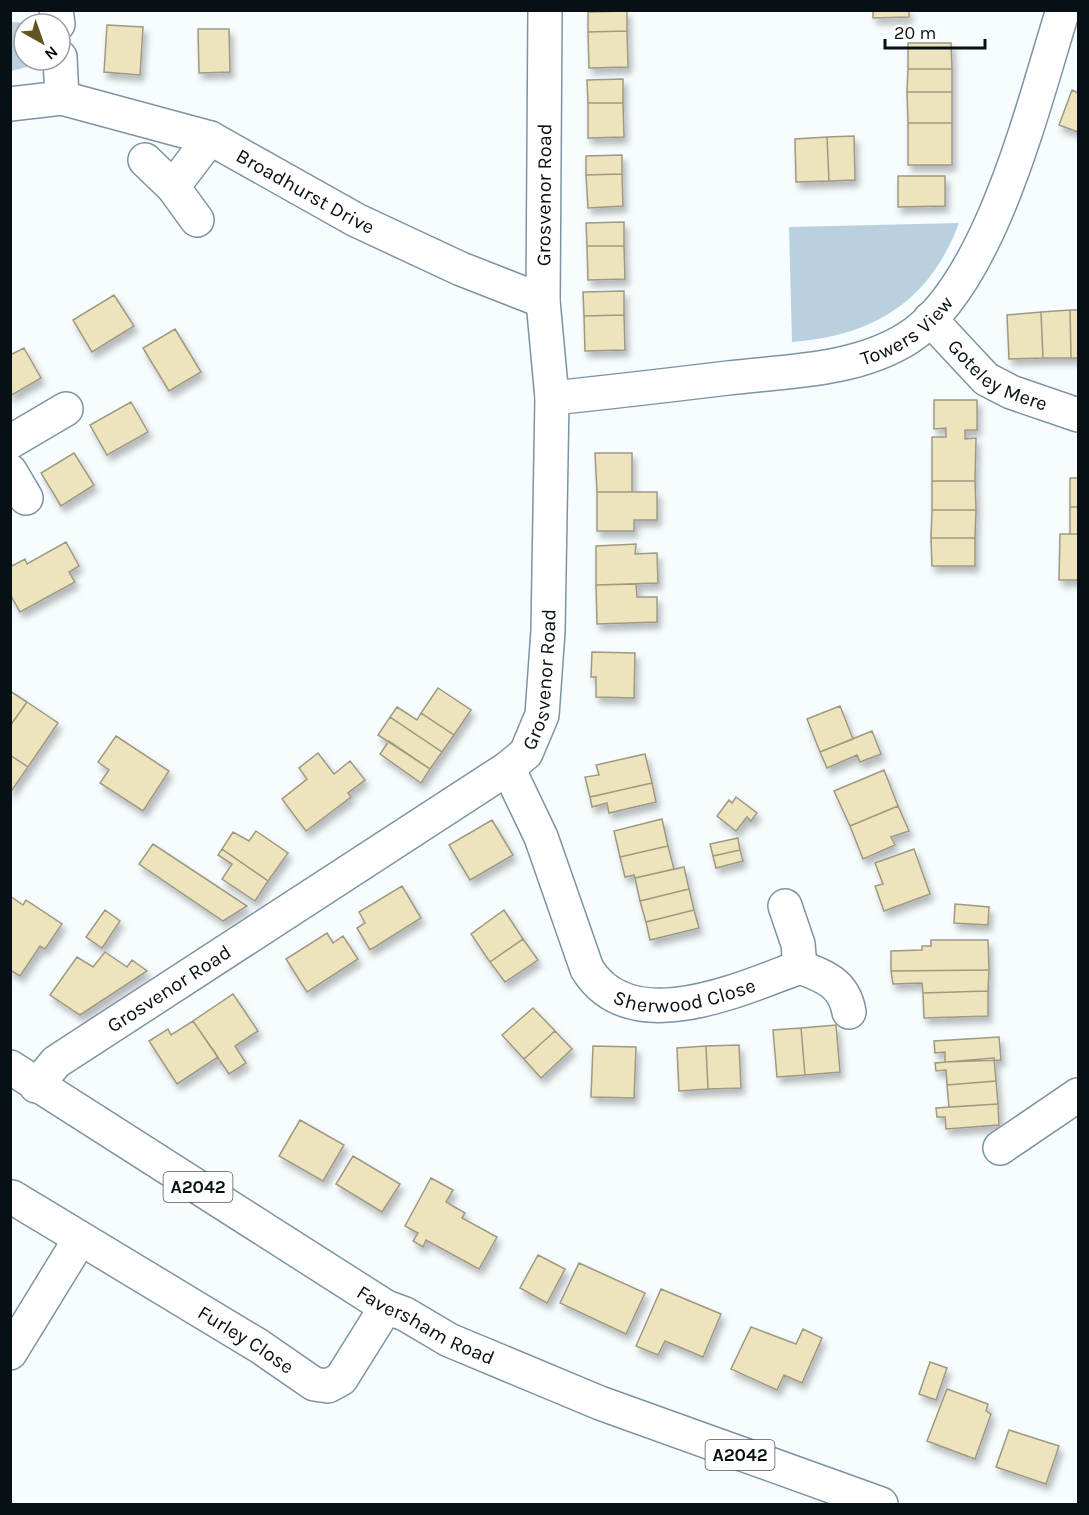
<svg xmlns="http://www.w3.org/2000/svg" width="1089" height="1515" font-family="Karla,sans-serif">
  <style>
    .green { fill: #b9d1de }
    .building { fill: #ede4bd; stroke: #9e9981; stroke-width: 1.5; filter: url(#shadow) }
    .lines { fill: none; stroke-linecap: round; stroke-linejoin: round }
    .street-casing { stroke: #7c94a2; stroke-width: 36 }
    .primary-casing { stroke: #7c94a2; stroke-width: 36 }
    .street { stroke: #fff; stroke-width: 33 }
    .primary { stroke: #fff; stroke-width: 33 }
    .labels { text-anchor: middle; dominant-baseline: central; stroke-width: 6; stroke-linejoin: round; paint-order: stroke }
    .shield { fill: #fff; stroke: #51585b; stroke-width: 1.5 }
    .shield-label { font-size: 18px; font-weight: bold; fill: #071015 }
    .street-label { font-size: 20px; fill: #071015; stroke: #fff }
  </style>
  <defs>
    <filter id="shadow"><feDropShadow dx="3.5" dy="6" stdDeviation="3" flood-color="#0004"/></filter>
  </defs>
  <rect width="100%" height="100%" fill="#f7fcff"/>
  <path class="green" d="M11 22 32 23 24 24V60H32L31 66 11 71Z
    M959 223C930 301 874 336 792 342L789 227Z"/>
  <path class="building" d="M873 10H909V17L873 18Z
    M627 11V31L588 32V12Z
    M107 25 143 27 140 75 104 72Z
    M198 29H229L230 72 199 73Z
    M627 31 628 67 589 68 588 32Z
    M908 43H951L952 69H908Z
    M908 69H952V92H907Z
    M623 79V103H588L587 80Z
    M1072 90 1078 93V132L1059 125Z
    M907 92H952V123H908Z
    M588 103H623L624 137 588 138Z
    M908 123H952V165H908Z
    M854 136 855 180 829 181 827 137Z
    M827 137 829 181 796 182 795 139Z
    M622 155V174L586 175V156Z
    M622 174 623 206 588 208 586 175Z
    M898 176H945V206L898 207Z
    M624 222V246H587L586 223Z
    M587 246H624L625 279 588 280Z
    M624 291V315L584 316 583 292Z
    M114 295 134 326 92 352 73 320Z
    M1070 310H1078V358H1071Z
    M1070 310 1071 358H1043L1041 312Z
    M1041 312 1043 358 1009 359 1007 315Z
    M624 315 625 350 585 351 584 316Z
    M175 329 201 372 169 391 143 348Z
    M24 348 41 378 10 396V355Z
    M934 400H977V430H965V439L976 438 975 481H932V437H946V428L934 429Z
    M131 402 148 432 107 455 90 425Z
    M74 453 94 485 61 506 41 473Z
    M595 453H632V492H597Z
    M1070 478H1078V507H1070Z
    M932 481H975L976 510H932Z
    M597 492H657V520H634V531H597Z
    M1070 507H1078V534H1070Z
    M932 510H976L975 538H931Z
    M1060 534H1078V580H1059Z
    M931 538H975V566H932Z
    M66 542 79 566 69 572 75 582 20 612 10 594V567L25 559 27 564Z
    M636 544 635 554 657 553 658 583 596 585V546Z
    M636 584 637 597H657V622L597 624 596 585Z
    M592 652 635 653 634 698 596 697V677H591Z
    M438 688 471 710 454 735 421 713Z
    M10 691 27 702 10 726Z
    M27 702 58 723 28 767 10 755V726Z
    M840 706 853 739 820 752 807 719Z
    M397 707 417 720 421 713 454 735 442 752 390 717Z
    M390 717 442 752 430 769 378 735Z
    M872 731 881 754 860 762 857 755 827 768 820 752Z
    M116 736 169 771 143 811 100 783 109 770 98 762Z
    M389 741 430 769 421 783 380 754Z
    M318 753 334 774 350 761 365 780 348 793 351 797 306 831 282 799 307 779 299 768Z
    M645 754 652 783 590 797 585 777 599 775 596 765Z
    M10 755 28 767 10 793Z
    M884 770 898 806 850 826 834 791Z
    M652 783 656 802 609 813 607 803 592 807 590 797Z
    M736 797 757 813 751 821 747 817 736 831 717 816 729 800 732 803Z
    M898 806 909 831 891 837 895 845 863 859 850 826Z
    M662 819 668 846 620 857 614 831Z
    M492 820 513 855 470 880 449 845Z
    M256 831 288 853 268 881 222 849 233 832 249 841Z
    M738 838 740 850 713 856 710 844Z
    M153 844 247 906 223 921 139 864Z
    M668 846 674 869 635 878 634 875 625 877 620 857Z
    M222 849 268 881 255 901 222 879 232 864 218 855Z
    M914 849 930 894 884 911 875 886 883 884 875 863Z
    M740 850 743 861 716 868 713 856Z
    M684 867 689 889 640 901 635 878Z
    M402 886 421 918 370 950 357 928 365 923 359 912Z
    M689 889 694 910 646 922 640 901Z
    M10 896 23 905 26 900 62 924 45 949 40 946 20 976 10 970Z
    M955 904 989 907 988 925 954 923Z
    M105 910 120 921 102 948 86 937Z
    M504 910 523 939 490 962 471 934Z
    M694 910 699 928 650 940 646 922Z
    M327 933 333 943 343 936 358 959 307 992 286 959Z
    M523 939 538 960 505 982 490 962Z
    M931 940H988L989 970 891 971V951L922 950V946H931Z
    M105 952 127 967 132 960 147 971 80 1015 50 995 77 957 93 967Z
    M989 970 988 991 923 993 922 983 893 984 891 971Z
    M988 991V1016L924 1018 923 993Z
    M233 994 258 1031 235 1046 246 1063 229 1074 193 1021Z
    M533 1008 555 1031 524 1059 502 1035Z
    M193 1021 218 1057 177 1084 149 1041 168 1029 171 1035Z
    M836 1025 840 1072 805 1075 801 1028Z
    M801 1028 805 1075 777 1077 773 1030Z
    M555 1031 572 1049 541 1078 524 1059Z
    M999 1037 1001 1060 945 1062V1052L935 1053 934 1041Z
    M739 1045 741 1088 708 1089 706 1046Z
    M593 1046 636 1047 634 1098 591 1097Z
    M706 1046 708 1089 679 1091 677 1048Z
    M994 1058 996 1081 947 1085 946 1070 936 1071 935 1063Z
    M996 1081 998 1104 949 1107 947 1085Z
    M998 1104 999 1125 946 1129 945 1117H937L936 1108Z
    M300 1120 344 1145 323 1181 279 1156Z
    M353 1156 400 1184 382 1212 336 1184Z
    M431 1178 453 1190 446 1202 465 1213 462 1218 497 1237 479 1269 426 1240 423 1247 413 1241 418 1233 405 1226Z
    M538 1255 565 1269 547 1303 520 1288Z
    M579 1263 645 1293 626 1334 560 1303Z
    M661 1289 721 1314 703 1357 665 1341 658 1355 636 1346Z
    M751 1327 796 1344 803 1329 822 1338 802 1383 784 1375 777 1390 731 1369Z
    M930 1362 947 1368 936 1400 919 1394Z
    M947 1389 988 1404 986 1411 991 1414 975 1459 927 1441Z
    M1009 1430 1059 1446 1046 1484 996 1467Z"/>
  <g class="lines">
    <defs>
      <g id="street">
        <path d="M56 10 58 24"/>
        <path d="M60 57 62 98"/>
        <path id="s1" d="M10 104 62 98 210 138 356 220 461 269 543 301"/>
        <path d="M145 160 173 187"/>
        <path d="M197 220 173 187 210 138"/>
        <path id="s2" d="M930 319 986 379 1011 392 1078 415"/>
        <path id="s3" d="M552 398C611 392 670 385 728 378 788 371 856 371 908 338 991 285 1034 101 1063 10"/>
        <path d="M10 442 66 409"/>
        <path d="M10 471 26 498"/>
        <path id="s4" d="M508 768 541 837 587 969C631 1040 740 989 800 967"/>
        <path d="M785 906 798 944 800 967"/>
        <path d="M800 967C824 976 844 983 849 1012"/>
        <path id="s5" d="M36 1086 56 1062 508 768 526 753 542 715 548 631 552 398 543 301 545 10"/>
        <path d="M1000 1148 1078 1095"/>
        <path id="s6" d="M12 1197 259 1346 314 1384 328 1386 341 1379 386 1307"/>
        <path d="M10 1353 80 1239"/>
      </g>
      <g id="primary">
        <path id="s7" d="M10 1067 386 1307 405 1314 449 1340 600 1403 881 1504"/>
      </g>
    </defs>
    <use href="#street" class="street-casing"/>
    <use href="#primary" class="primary-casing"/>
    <use href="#street" class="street"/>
    <use href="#primary" class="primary"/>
  </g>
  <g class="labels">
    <g class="shield">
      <rect x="163.5" y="1172" width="69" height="30" rx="4.5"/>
      <rect x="705.5" y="1440" width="69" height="30" rx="4.5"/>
    </g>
    <g class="shield-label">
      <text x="198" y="1187">A2042</text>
      <text x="740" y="1455">A2042</text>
    </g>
    <g class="street-label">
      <text stroke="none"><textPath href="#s1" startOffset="315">Broadhurst Drive</textPath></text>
      <text stroke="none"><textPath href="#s5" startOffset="1156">Grosvenor Road</textPath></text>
      <text stroke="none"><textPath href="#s3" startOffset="366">Towers View</textPath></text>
      <text stroke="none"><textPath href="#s2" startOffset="90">Goteley Mere</textPath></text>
      <text stroke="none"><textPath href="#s5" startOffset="670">Grosvenor Road</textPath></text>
      <text stroke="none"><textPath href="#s4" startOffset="327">Sherwood Close</textPath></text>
      <text stroke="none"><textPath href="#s5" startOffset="166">Grosvenor Road</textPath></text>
      <text stroke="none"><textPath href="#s7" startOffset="490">Faversham Road</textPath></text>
      <text stroke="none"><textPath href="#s6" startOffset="274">Furley Close</textPath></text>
    </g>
  </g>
  <rect width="1089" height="1515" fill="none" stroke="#071015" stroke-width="24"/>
  <g transform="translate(42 42) rotate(140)"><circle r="28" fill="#ffffff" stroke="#9c9fa1" stroke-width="1.5"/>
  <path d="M0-4.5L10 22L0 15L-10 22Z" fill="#625522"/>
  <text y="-9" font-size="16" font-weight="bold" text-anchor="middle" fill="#071015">N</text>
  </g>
  <path d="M885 39v9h100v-9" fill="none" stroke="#071015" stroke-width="3"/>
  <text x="894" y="39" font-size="18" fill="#071015" stroke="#ffffff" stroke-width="4.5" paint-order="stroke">20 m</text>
</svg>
